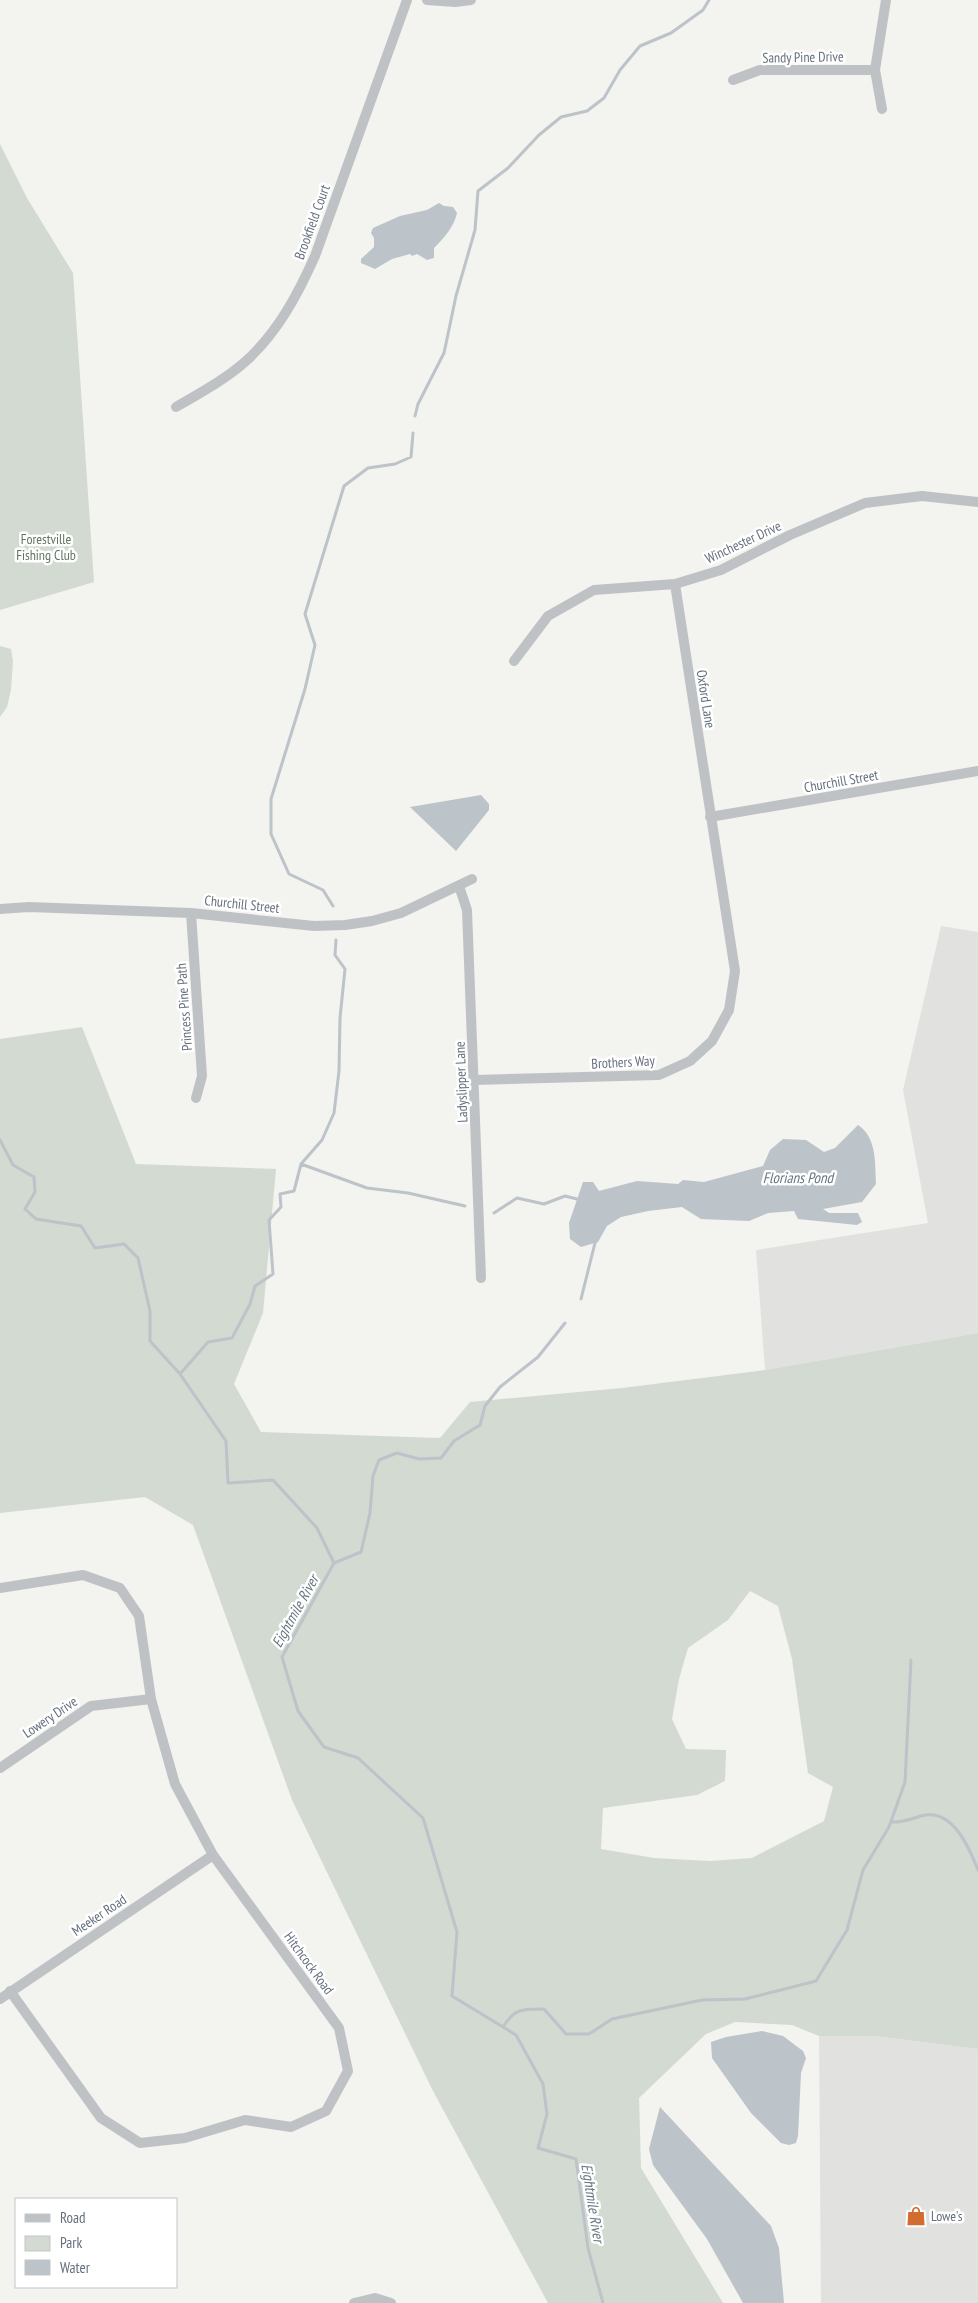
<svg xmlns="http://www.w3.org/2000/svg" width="978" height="2303" font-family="'PT Sans Narrow',sans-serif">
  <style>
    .built { fill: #e1e2e0 }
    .green { fill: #d3dad1; fill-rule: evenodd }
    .water { fill: #bcc3c9 }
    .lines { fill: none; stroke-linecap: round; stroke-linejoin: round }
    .stream { stroke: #bcc3c9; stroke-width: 3 }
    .minor { stroke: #bfc2c5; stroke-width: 10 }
    .labels { text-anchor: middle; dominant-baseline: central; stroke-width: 5; stroke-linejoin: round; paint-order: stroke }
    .street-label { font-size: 14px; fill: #65707e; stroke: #fff }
    .park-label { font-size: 14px; fill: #647663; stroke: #fff }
    .poi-label { font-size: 14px; fill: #65707e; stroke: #fff; text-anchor: start }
    .water-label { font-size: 15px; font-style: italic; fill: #667782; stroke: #fff }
  </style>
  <rect width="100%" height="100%" fill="#f3f3f0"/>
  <path class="built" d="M941 926 978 932V1333L765 1370 756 1250 928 1223 903 1090Z
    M819 2036H875L978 2049V2303H821Z"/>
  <path class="green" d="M0 144 27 198 73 273 94 582 0 610Z
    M0 646 11 649 13 661 11 690 7 707 0 717Z
    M82 1027 136 1164 276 1169 263 1313 234 1384 261 1432 440 1438 470 1402 622 1388 765 1370 978 1333V2049L875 2036H819L792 2025 735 2022 706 2034 639 2098 641 2168 723 2303H548L433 2091 292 1800 193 1525 145 1497 0 1513V1039ZM750 1591 778 1606 792 1659 808 1773 833 1787 824 1821 752 1858 710 1861 654 1858 601 1849 603 1808 697 1795 725 1781 726 1750 686 1749 672 1719 679 1679 688 1648 728 1620Z"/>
  <path class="water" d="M439 203 444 206 453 207 457 213C454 227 444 238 434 248V258L427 260 417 254 412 256 410 254 392 259 375 269 361 263V259L374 247V238L371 233 373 228 400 216 427 210Z
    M481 795 489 804V810L456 851 410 807Z
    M858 1125C877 1137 875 1164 876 1184L862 1202 823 1209 829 1213H858L862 1222 857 1225 798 1219 794 1211 768 1213 749 1221 701 1219 682 1207 648 1211 621 1217 607 1226 598 1242 581 1247 570 1239 569 1223 583 1182H593L599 1191 637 1181 678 1184 683 1180 704 1182 763 1166 770 1150 783 1139 806 1140 824 1152 835 1148Z
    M762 2031 783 2036 803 2051 806 2058 801 2073 798 2136 796 2143 789 2145 781 2143 751 2113 712 2058 711 2042 726 2037Z
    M660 2107 771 2226 779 2248 784 2303H743L707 2239 653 2165 649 2149Z"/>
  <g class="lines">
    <path class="stream" d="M415 416 418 404 444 353 456 296 475 230 478 191 508 168 539 135 561 117 587 111 604 98 620 70 640 46 671 33 703 10 709 0
      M333 906 323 890 289 874 271 834V799L305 689 315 645 305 614 344 486 368 468 395 464 411 457 413 433
      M0 1140 13 1165 34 1177 35 1192 25 1209 36 1219 81 1226 95 1248 124 1244 138 1258 150 1311V1341L180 1374 226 1441 228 1483 273 1480 317 1528 334 1563 282 1657 298 1711 324 1747 358 1758 423 1818 457 1932 452 1996 516 2035 543 2084 547 2114 538 2148 576 2159 588 2248 603 2303
      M301 1164 367 1188 408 1193 465 1206
      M494 1213 517 1198 544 1204 565 1196 581 1200
      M581 1299 596 1239
      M180 1374 208 1342 232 1338 250 1304 255 1286 273 1274 269 1220 281 1207 280 1194 294 1191 301 1164 322 1140 334 1113 339 1071 340 1018 345 969 335 955 336 940
      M334 1563 361 1552 370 1513 373 1476 379 1460 397 1453 419 1459 441 1458 454 1441 480 1425 485 1406 500 1387 538 1357 565 1323
      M891 1822C902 1823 911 1819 921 1816 952 1807 969 1847 978 1870
      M503 2027C515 2008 523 2009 544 2009L566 2034H589L612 2019 702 2000 745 1999 816 1981 847 1930 863 1870 889 1827 905 1782 911 1660"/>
    <path class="minor" d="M427 0 455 2 471 0
      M733 80 760 70H875
      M882 109 875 70 886 0
      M176 407C200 393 226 379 246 361 278 332 298 294 315 256L407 0
      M514 661 548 616 594 590 675 584 721 570 790 535 865 503 922 496 978 502
      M710 817 978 771
      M459 886 467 910 481 1278
      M0 909 29 907 191 913 314 926 345 925 372 921 401 913 472 879
      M191 913 202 1076 196 1098
      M475 1080 659 1075 690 1061 712 1041 729 1010 735 971 675 584
      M0 1588 83 1575 120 1588 139 1616 151 1699 175 1784 213 1855 339 2028 348 2071 326 2111 291 2127 245 2120 185 2138 140 2143 101 2118 10 1991
      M0 1768 91 1706 151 1699
      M0 1999 213 1855
      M354 2303 375 2298 391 2303"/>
  </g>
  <defs>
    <symbol id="shop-bare" viewBox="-9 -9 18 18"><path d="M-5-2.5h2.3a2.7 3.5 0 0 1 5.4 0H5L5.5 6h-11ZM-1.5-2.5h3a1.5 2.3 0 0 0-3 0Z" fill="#d26c31" stroke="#fff" stroke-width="2.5" paint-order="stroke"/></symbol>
  </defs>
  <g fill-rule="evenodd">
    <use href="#shop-bare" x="902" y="2202" width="28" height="28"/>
  </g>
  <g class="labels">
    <g class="street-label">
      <text transform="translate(803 57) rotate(-1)">Sandy Pine Drive</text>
      <text transform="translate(312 222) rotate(-70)">Brookfield Court</text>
      <text transform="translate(743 542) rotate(-25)">Winchester Drive</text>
      <text transform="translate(706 699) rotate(81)">Oxford Lane</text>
      <text transform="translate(841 781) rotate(-10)">Churchill Street</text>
      <text transform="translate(242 904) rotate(6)">Churchill Street</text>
      <text transform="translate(184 1007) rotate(-94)">Princess Pine Path</text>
      <text transform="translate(623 1062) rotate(-3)">Brothers Way</text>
      <text transform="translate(461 1082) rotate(-92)">Ladyslipper Lane</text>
      <text transform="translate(50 1717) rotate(-34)">Lowery Drive</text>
      <text transform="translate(99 1915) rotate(-34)">Meeker Road</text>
      <text transform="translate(309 1963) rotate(54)">Hitchcock Road</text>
    </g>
    <g class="park-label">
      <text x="46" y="539">Forestville<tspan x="46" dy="16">Fishing Club</tspan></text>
    </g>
    <g class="poi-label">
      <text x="931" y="2216">Lowe's</text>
    </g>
    <g class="water-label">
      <text x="798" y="1177">Florians Pond</text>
      <text transform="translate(295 1611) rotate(-61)">Eightmile River</text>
      <text transform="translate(593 2203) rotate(81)">Eightmile River</text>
    </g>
  </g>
  <rect x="15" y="2198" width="162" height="90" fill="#ffffff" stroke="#c1c6cb"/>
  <rect x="25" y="2214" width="25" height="8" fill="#bfc2c5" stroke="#c1c6cb"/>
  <text x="60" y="2223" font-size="15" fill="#65707e">Road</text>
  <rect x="25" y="2236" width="25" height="15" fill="#d3dad1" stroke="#c1c6cb"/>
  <text x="60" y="2248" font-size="15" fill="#65707e">Park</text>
  <rect x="25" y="2260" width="25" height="15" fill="#bcc3c9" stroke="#c1c6cb"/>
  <text x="60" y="2273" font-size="15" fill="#65707e">Water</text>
</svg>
